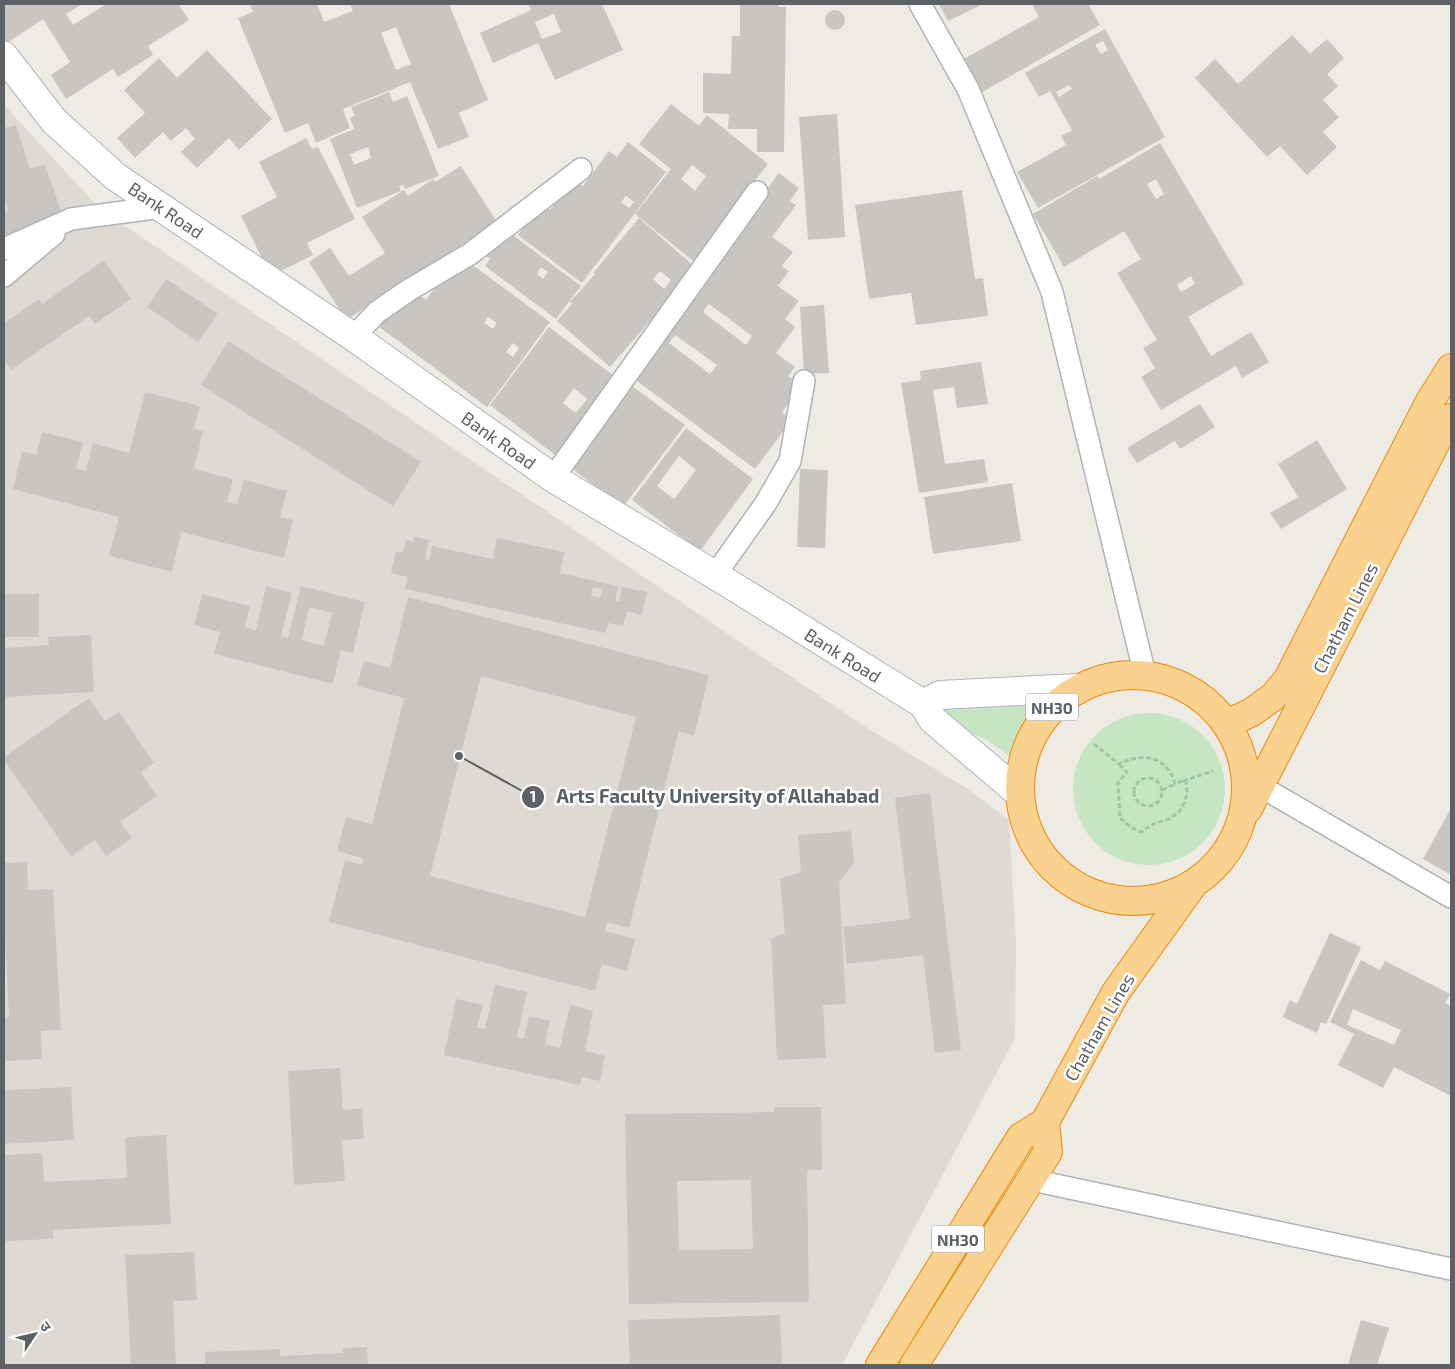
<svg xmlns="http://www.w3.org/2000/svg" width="1455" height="1369" font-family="'Exo 2','Noto Sans Devanagari',sans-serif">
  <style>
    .education { fill: #dedad3 }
    .green { fill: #c6e5c2 }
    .building { fill: #c9c6c1; fill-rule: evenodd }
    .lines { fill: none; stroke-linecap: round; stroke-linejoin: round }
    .street-casing { stroke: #b0b3b7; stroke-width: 24 }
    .secondary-casing { stroke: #b1b5b9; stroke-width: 30 }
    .highway-casing { stroke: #ec8907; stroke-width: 30 }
    .path { stroke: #9cc9a3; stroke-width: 3; stroke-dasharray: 5 2.5; stroke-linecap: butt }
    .street { stroke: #fff; stroke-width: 21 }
    .secondary { stroke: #fff; stroke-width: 28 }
    .highway { stroke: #fad290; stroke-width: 28 }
    .labels { text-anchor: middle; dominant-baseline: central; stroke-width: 5; stroke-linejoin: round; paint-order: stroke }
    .shield { fill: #fff; stroke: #8d9093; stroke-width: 1 }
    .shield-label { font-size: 16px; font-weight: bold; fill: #5c6165 }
    .street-label { font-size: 18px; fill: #5c6165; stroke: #fff }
    .leader { fill: none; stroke: #5c6165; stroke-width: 2 }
    .callout-dot { fill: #5c6165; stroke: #fff; stroke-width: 2 }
    .mark-label { font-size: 15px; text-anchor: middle; font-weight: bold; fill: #fff }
    .callout-label { font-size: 19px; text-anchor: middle; font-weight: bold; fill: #5c6165; stroke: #fff; stroke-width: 5; stroke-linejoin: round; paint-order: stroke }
  </style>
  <rect width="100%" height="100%" fill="#eeebe5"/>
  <path class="education" d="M4 105 100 209 861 724 966 788 1009 820 1016 943 1015 1038 842 1365H4Z"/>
  <path class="green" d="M1046 702 1036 724 1025 740 1021 756 1015 760 987 740 940 718 942 704Z
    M1073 789a76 76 0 1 1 152 0a76 76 0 1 1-152 0Z"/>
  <path class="building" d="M4 4H82L66 14 73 25 106 4H178L189 20 148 46 153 55 118 77 113 69 66 99 51 75 70 62 43 19 4 45Z
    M250 4H317L324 22 353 11 350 4H449L488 100 459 113 469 137 438 149 410 82 343 109 350 128 316 143 308 123 285 133 238 18 253 12ZM396 27 411 64 396 70 381 33Z
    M528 4H602L623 50 555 80 538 43 493 63 480 33 531 10ZM554 14 561 32 542 39 535 22Z
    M740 4H778V7H786L784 152H757V129H728L729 114 703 113V73L731 74 732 36H740Z
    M939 4H983L948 21Z
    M1032 4H1088L1100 25 979 94 960 61 1039 17Z
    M825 20a10 10 0 1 1 20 0a10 10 0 1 1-20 0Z
    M1105 29 1165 137 1038 208 1017 172 1066 145 1061 136 1072 130 1050 91 1039 97 1025 73ZM1103 41 1108 50 1101 54 1095 45ZM1069 85 1072 89 1059 97 1056 92Z
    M1292 35 1310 54 1327 39 1344 58 1327 74 1338 86 1323 100 1339 117 1323 132 1337 147 1307 175 1280 146 1267 157 1195 78 1215 59 1238 84Z
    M207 50 272 119 239 150 229 138 197 168 181 152 195 139 186 128 171 141 163 132 135 158 117 138 145 113 124 90 159 58 177 78Z
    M389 92 393 102 407 96 439 176 405 189 403 185 399 186 401 191 357 208 330 139 354 129 350 118 355 116 351 107ZM368 147 371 158 354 165 350 154Z
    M671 104 699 126 707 115 768 164 713 233 719 237 697 264 635 214 671 169 639 144ZM692 165 706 176 695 191 681 179Z
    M837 114 845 237 808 240 799 117Z
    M16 125 30 169 45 164 63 217 4 236V212L8 211 4 197V128Z
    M306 138 312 149 318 147 355 219 307 243 313 255 271 276 241 216 277 197 259 162Z
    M628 142 666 172 582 283 518 235 541 204 550 210 574 179 583 186 609 151 617 157ZM626 196 634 202 629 208 621 202Z
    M1160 143 1244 284 1188 317 1211 356 1251 332 1269 362 1242 378 1236 366 1161 410 1141 377 1155 368 1143 348 1157 340 1117 273 1141 259 1124 231 1064 267 1033 214 1097 176 1099 179ZM1156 179 1164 194 1156 199 1147 184ZM1191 276 1195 284 1181 292 1177 285Z
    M461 166 497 222 346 320 309 262 330 248 349 276 385 253 362 217 404 190 408 196 433 179 435 182Z
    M779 173 799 188 790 201 796 205 772 237 793 252 782 266 789 271 778 286 799 301 785 319 795 327 776 353 795 367 788 376 802 386 782 412 792 420 755 469 629 375ZM709 304 752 336 746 345 703 312ZM675 335 717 365 710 374 669 343Z
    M962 190 975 279 983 278 988 316 916 325 911 293 869 299 855 205Z
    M639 218 696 268 610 367 557 321 572 304 570 302 595 274 593 273ZM660 271 671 280 664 289 653 279Z
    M506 230 581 286 556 319 485 266 490 259 481 252ZM541 267 548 272 543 279 537 274Z
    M104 260 131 299 95 324 89 316 11 370 4 359V323L39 299 42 304Z
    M466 260 550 322 487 407 378 326 395 304 401 308 414 291 426 300 447 271 455 276ZM488 317 497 323 493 329 484 323ZM513 343 519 348 513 357 506 352Z
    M166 279 218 314 198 342 147 307Z
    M824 305 829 373 804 374 800 307Z
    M549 327 614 376 555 455 490 405ZM574 388 587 399 576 413 563 403Z
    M228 341 421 462 393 506 201 385Z
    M981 362 988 404 957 408 954 387 933 390 945 464 984 459 988 482 919 493 901 383 921 380 920 371Z
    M628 383 685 425 623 507 567 465Z
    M145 392 200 406 194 429 203 431 194 469 233 479 227 502 237 504 244 480 287 491 280 517 293 520 284 558 181 532 172 572 109 556 119 517 13 489 22 451 36 455 42 432 83 442 76 468 86 471 93 443 129 453Z
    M1200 404 1215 427 1180 449 1175 441 1137 463 1127 448Z
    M686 428 753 479 700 551 632 500ZM679 456 696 470 674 499 657 486Z
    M1317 440 1347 489 1281 529 1270 513 1298 497 1278 464Z
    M800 469 828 470 825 548 797 547Z
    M1012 483 1021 541 933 554 924 497Z
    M414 537 429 540 425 559 429 560 432 546 493 559 497 538 564 552 560 573 618 586 615 601H619L622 587 647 592 642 615 627 611 623 626 608 623 606 633 405 589 408 577 391 573 396 551 403 553 406 540 413 542ZM593 587 602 589 600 598 591 595Z
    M266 586 292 593 281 636 288 638 301 586 365 602 353 653 341 650 333 684 214 654 220 632 194 625 202 594 250 606 245 627 256 630ZM309 607 332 613 324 646 302 640Z
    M4 594H39V637H4Z
    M408 597 709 675 694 736 679 731 629 928 607 922 605 931 635 939 627 971 602 964 595 991 329 922 345 860 362 865 363 858 337 851 346 817 372 824 404 698 357 686 364 661 390 668ZM481 676 636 717 585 917 430 876Z
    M91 635 94 692 4 697V648L49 645 48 637Z
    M89 698 105 721 119 712 154 763 141 772 157 796 120 822 132 838 106 856 95 840 71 856 4 760V757Z
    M930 793 961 1050 935 1053 923 955 847 964 843 927 910 919 895 798Z
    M1451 808V875L1423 859Z
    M851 831 854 863 839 882 846 1004 823 1005 826 1058 777 1060 771 938 785 933 780 879 801 872 798 835Z
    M27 862 28 890 53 889 61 1030 41 1031 42 1059 4 1061V1018L9 1017 4 918V863Z
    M1330 933 1361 947 1326 1024 1321 1022 1317 1033 1283 1017 1290 1000 1297 1004Z
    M1361 960 1380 970 1385 961 1450 994 1445 1003 1451 1006V1096L1394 1067 1383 1088 1338 1065 1354 1034 1330 1022ZM1353 1009 1401 1030 1394 1045 1347 1025Z
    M495 985 527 992 517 1038 524 1039 529 1016 550 1021 545 1044 560 1048 570 1005 593 1011 585 1051 605 1056 600 1081 582 1077 580 1085 444 1055 456 999 483 1005 477 1028 485 1029Z
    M340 1068 343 1110 362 1108 364 1139 342 1140 345 1181 294 1185 288 1071Z
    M71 1087 74 1140 4 1144V1090Z
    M774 1107H821L822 1170H807L809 1302 629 1304 625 1114 774 1112ZM751 1180 753 1249 679 1250 677 1181Z
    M166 1135 171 1224 53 1230V1239L4 1241V1155L42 1153 44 1182 127 1178 125 1137Z
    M194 1252 197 1300 173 1301 176 1365H131L125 1255Z
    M780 1315 782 1365H630L628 1320Z
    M1361 1320 1389 1328 1377 1365H1348Z
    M367 1347 368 1365H205V1352L280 1349V1356L343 1353V1348Z"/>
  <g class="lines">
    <defs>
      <path id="street" d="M920 4 968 89 1052 292 1145 675
        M4 249 71 219 162 207
        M4 276 54 234
        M358 340 362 328 377 312 409 290 470 254 581 169
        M553 478 757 192
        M715 575 766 503 790 461 804 381
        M1260 786 1451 897
        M1032 1180 1451 1269"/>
      <path id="secondary" d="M4 56 54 121 116 177 358 340 553 478 715 575 923 704 933 720 1019 793
        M923 704 940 695 1077 688"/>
      <path id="highway" d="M1020 788a113 113 0 1 1 226 0a113 113 0 1 1-226 0Z
        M1227 724 1252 712 1273 697 1288 679 1429 403 1451 368
        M1248 809 1438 438 1451 418
        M880 1365 1021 1137 1045 1122 1116 992 1192 886
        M914 1365 1048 1152 1045 1122"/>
    </defs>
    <use href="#street" class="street-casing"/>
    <use href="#secondary" class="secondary-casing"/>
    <use href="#highway" class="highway-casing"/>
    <path class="path" d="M1094 744 1119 764C1142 752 1168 756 1175 784L1184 780 1187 785V794L1184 803 1179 812 1169 819 1155 823 1141 832 1131 827 1120 818 1118 783 1127 772 1119 764
      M1134 792a14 14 0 1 1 28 0a14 14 0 1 1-28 0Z
      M1183 781 1213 771
      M1162 790 1175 784"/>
    <use href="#street" class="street"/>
    <use href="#secondary" class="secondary"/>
    <use href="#highway" class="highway"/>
  </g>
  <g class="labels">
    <g class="shield">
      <rect x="1026" y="693.5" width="52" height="27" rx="4"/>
      <rect x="932" y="1225.5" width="52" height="27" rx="4"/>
    </g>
    <g class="shield-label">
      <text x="1052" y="707">NH30</text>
      <text x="958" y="1239">NH30</text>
    </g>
    <g class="street-label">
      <text transform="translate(166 210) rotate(34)">Bank Road</text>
      <text transform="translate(499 440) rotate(35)">Bank Road</text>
      <text transform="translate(1345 618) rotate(-63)">Chatham Lines</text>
      <text transform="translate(843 655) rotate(32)">Bank Road</text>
      <text transform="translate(1099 1027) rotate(-60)">Chatham Lines</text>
    </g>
  </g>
  <path class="leader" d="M459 756L533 797"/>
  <g class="callout-dot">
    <circle cx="459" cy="756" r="5"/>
    <circle cx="533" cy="797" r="12"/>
  </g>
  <g class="mark-label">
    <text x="533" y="802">1</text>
  </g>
  <g class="callout-label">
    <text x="718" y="803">Arts Faculty University of Allahabad</text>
  </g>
  <rect width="1455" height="1369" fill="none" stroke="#5c6165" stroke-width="10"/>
  <g transform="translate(35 1334) rotate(55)" stroke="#ffffff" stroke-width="4" paint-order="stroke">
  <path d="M0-4L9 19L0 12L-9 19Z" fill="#5c6165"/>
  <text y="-8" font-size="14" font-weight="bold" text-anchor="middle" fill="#5c6165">उ</text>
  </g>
</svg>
